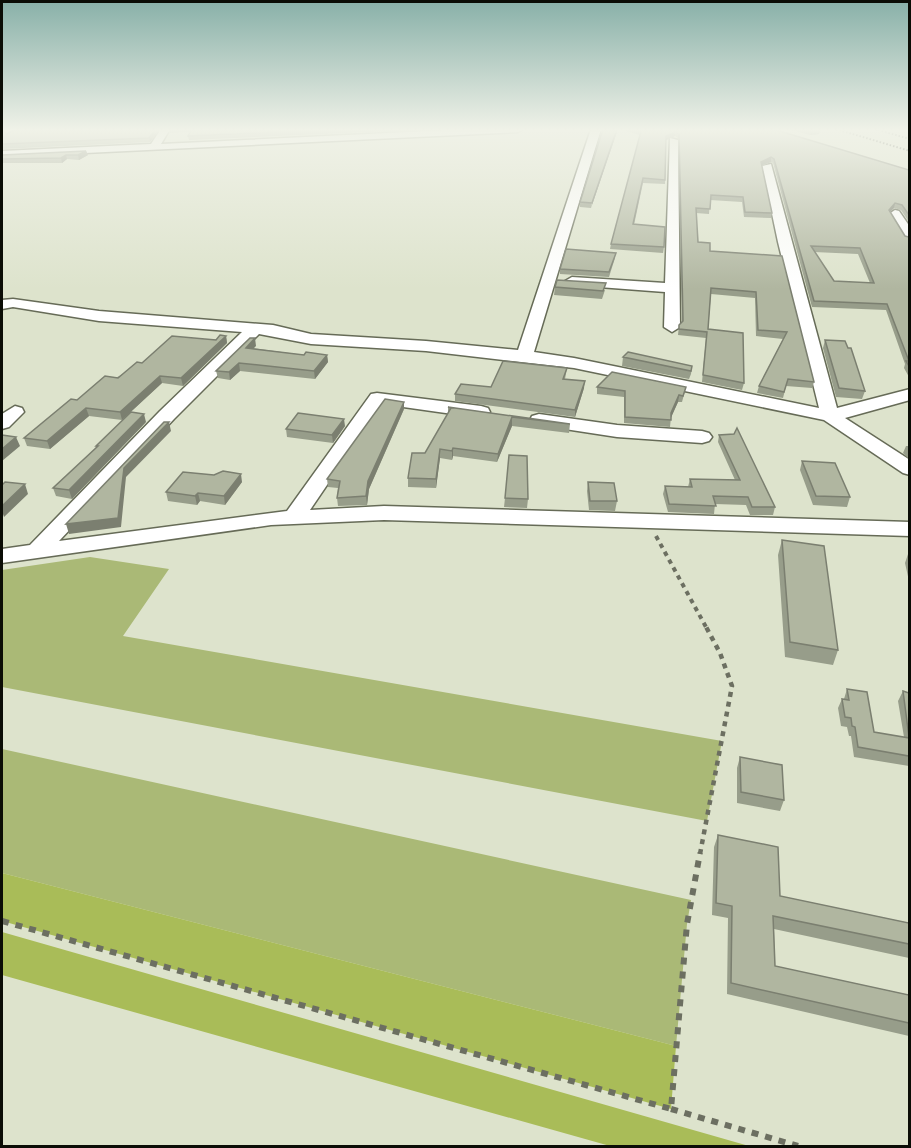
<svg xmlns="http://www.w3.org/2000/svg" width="911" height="1148" font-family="'Nunito Sans',sans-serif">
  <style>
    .green { fill: #aab976 }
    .forest { fill: #a9bc58 }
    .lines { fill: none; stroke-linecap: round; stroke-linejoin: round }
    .minor-casing { stroke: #666b57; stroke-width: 3 }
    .path-far2 { stroke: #6c6f61; stroke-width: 4; stroke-dasharray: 4.5 4.5; stroke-linecap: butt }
    .path-far1 { stroke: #6c6f61; stroke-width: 4.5; stroke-dasharray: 5 5; stroke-linecap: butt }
    .path { stroke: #6c6f61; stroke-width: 6; stroke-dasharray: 7 7; stroke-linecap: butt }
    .minor { fill: #fff; fill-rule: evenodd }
    .rail { stroke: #2c2e25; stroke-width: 2; stroke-dasharray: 1.5 2; stroke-linecap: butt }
    .wall { fill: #979d8a; fill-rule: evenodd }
    .shaded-wall { fill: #7b7f70 }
    .building { fill: #b0b6a0; stroke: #7b7f70; stroke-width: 1.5; fill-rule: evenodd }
  </style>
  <rect width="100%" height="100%" fill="#dde3cc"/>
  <path class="green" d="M90 557 169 569 123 636 722 741 707 821 2 687V570Z
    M2 749 691 900 687 924 676 1046 2 873Z"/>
  <path class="forest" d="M2 873 676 1046 671 1109 2 921Z
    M2 932 749 1146H610L2 975Z"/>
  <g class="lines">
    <defs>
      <path id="minor" d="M7 129H17L8 136 3 133Z
        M161 129H170L161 144 470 129H523L518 132 2 157V151L151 144Z
        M591 129H601L534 352 574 358 819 408 778 242 762 166 771 164 837 408 910 389V400L845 418 910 460V475L903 473 824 420 574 368 426 351 311 344 259 334 174 419 59 541 287 511 371 394 377 393 481 406 488 408 490 412 488 416 481 418 382 404 310 510 384 506 910 522V536L384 520 271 525 2 563V549L30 545 160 411 242 332 99 321 13 307 2 309V300L13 299 99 311 273 325 311 334 426 341 518 350Z
        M670 138 678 140 680 327 672 332 664 327 665 292 572 285 565 281 572 277 665 283Z
        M895 210 899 211 910 227V241L905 240 889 214Z
        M15 406 22 408 24 412 9 427 2 429V414Z
        M539 414 617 425 702 431 709 433 712 437 709 441 702 443 617 437 532 424 530 420 532 416Z"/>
    </defs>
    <use href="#minor" class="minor-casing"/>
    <path class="path-far2" d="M656 536 706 627"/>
    <path class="path-far1" d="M700 854 732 686 720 653 705 625"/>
    <path class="path" d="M2 921 671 1109 687 924 700 853
      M671 1109 798 1146"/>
    <use href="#minor" class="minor"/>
    <path class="rail" d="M836 129 910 151
      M875 129 910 139"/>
  </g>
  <path class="wall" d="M2 129H5L3 131 7 134 15 129H160L150 142 2 149Z
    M169 129H435L189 140 188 136 190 132 170 133Z
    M602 129 591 208 580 207V202Z
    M619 129H773L909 170V222L901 210 894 208 890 212 905 236 909 237V377L904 368 905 364 886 310 812 307 773 163 771 162 762 166 772 213 771 218 744 217 742 202 710 200 709 214 696 213 698 242 710 251 782 256 814 382 812 388 786 386 783 398 757 393 759 386 783 339 756 336 755 298 711 294 708 329 744 383 742 390 702 382 706 338 678 335 679 325 682 322 678 138 675 136 666 140 665 184 643 183 634 225 664 247 663 253 610 249 611 244 640 135ZM814 252 858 254 870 283 834 281Z
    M787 129H816L820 130 819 134 810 135Z
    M86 151 88 155 79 160 67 159 62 163H2V155Z
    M615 258 609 277 560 274V269Z
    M555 287 605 290 602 299 554 295Z
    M226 336 227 343 183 386 162 383 122 420 89 416 50 449 27 446 24 438 77 400 142 363Z
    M825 340 865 391 862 399 836 397 823 348Z
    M256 346 253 348 304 355H327L328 362 315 379 240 371 230 380 218 378 216 371Z
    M623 357 692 366 691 374 689 379 622 366Z
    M567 368 565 379 584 388 575 417 455 401V394L491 387Z
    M597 387H686L682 402H678L671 417 670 427 624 423V397L597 394Z
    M448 407 570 424 569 433 512 426 497 462 453 456 452 460 440 458 436 488 408 487V478L425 453 448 414Z
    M404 409 369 489 367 505 338 506 337 498 338 488 328 487 327 479Z
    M146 422 72 499 56 496 53 488 96 448V446Z
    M345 426 333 443 287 437 286 429Z
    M719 435 775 507 773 515H750L746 505 715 504 714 514 668 512 663 494 665 486 688 487 690 479 735 480 718 442Z
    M906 446H909V459L903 453Z
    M802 461 850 497 847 507 813 505 800 470Z
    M242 482 225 505 200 501 197 505 168 501 166 492Z
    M588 482 617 501 615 511 589 510 587 491Z
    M505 498 528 499 527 508 504 507Z
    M782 540 838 650 833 665 785 657 778 555Z
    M909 551V581L905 563Z
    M847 689 874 732 904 737 898 701 903 691 909 693V766L854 757 851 736H849L847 727 841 726 838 708 842 699H844Z
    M740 757 784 800 780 811 737 803V768Z
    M718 835 780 896 909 923V958L774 929 775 966 909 995V1036L727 994 728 918 712 915 714 847Z"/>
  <path class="shaded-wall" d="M156 129H160L150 142 149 138Z
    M617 129H618L591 208 592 203Z
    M820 130 819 134 810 135 811 131Z
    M676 132 675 136 666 140V136Z
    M86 151 88 155 79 160 78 155Z
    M66 155 67 159 62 163 61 158Z
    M771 157V162L760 166 761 162Z
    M895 203 894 208 887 215 889 210Z
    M226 336 227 343 183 386 181 378Z
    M255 338 256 346 247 355 246 348Z
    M327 355 328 362 315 379 314 371Z
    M239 363 240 371 230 380 229 372Z
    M160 376 162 383 122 420 120 412Z
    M585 381 584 388 575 417V410Z
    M679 395 678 402 670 420 671 413Z
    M404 402V409L369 489 367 505 366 496 368 481Z
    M86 408 89 416 50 449 47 441Z
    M144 414 146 422 72 499 69 490Z
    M512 417V426L497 462 498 454Z
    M344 419 345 426 333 443 332 435Z
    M169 422 171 431 126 477 121 527 69 534 66 524 124 468Z
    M16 437 20 446 2 461V449Z
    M453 448V456L452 460V451Z
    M440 449V458L436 488V479Z
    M241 474 242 482 225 505 224 496Z
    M25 484 28 494 4 517 2 511V506Z
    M198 493 200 501 197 505 195 496Z"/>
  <path class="building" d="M15 129H156L149 138 2 144V130L7 134Z
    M192 129H349L188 136Z
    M603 129H617L592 203 580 202Z
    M633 129H773L909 170V215L902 205 895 203 889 210 905 236 909 237V366L906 361H909L887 304 814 301 774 159 771 157 761 162 772 213 745 212 743 197 711 195 710 209 696 208 698 242 710 243V251L782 256 814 382 788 379 784 392 759 386 787 332 758 330 756 292 711 288 708 329 743 333 744 383 703 375 707 332 679 329V325L683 321 679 134 676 132 666 136 665 180 643 178 633 224 665 227 664 247 611 244 641 131ZM811 246 860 248 874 283 834 281Z
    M802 129H816L820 130 811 131Z
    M86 151 78 155H66L61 158 2 159V155Z
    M566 249 616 253 609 272 560 269Z
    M557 280 606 283 603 291 555 287Z
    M220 335 226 336 181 378 160 376 120 412 86 408 47 441 24 438 71 399 77 400 105 376 118 378 137 362 142 363 172 336 216 340Z
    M250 338H255L246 348 304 355 306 352 327 355 314 371 239 363 229 372 216 371Z
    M825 340 845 341 848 348H851L865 391 839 388Z
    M628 352 692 366 691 371 623 357Z
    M503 361 567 368 563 379 585 381 575 410 455 394 461 384 491 387Z
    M612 372 686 387 683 396 679 395 671 413V420L625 417V391L597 387Z
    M385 399 404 402 368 481 366 496 337 498 340 481 327 479Z
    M448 407 570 424 512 417 498 454 453 448 452 451 440 449 436 479 408 478 412 453H425L451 408Z
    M131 412 144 414 69 490 53 488 98 446H96Z
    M298 413 344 419 332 435 286 429Z
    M164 422H169L124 468 118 518 66 524Z
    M737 428 775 507H752L748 497 713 496 716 506 669 504 665 486 692 487 690 479 740 480 719 435 734 434Z
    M2 435 16 437 2 449Z
    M509 455 527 456 528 499 505 498Z
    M802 461 835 463 850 497 816 496Z
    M223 471 241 474 224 496 198 493 195 496 166 492 183 472 214 475Z
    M5 482 25 484 2 506V485Z
    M588 482 614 483 617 501H590Z
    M782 540 824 546 838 650 790 642Z
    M847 689 867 692 874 732 909 738V756L858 747 855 727 852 726 851 718 845 717 842 699 849 700Z
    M903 691 909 693V737Z
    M740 757 782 765 784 800 741 792Z
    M718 835 778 847 780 896 909 923V944L773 916 775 966 909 995V1023L731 983 732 906 716 903Z"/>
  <linearGradient id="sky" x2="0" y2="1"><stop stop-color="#88b0a8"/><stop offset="0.45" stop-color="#f0f2e8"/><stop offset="1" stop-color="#f0f2e8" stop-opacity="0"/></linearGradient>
  <rect width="911" height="289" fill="url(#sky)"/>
  <rect width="911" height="1148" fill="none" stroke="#0b0d06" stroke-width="6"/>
</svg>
